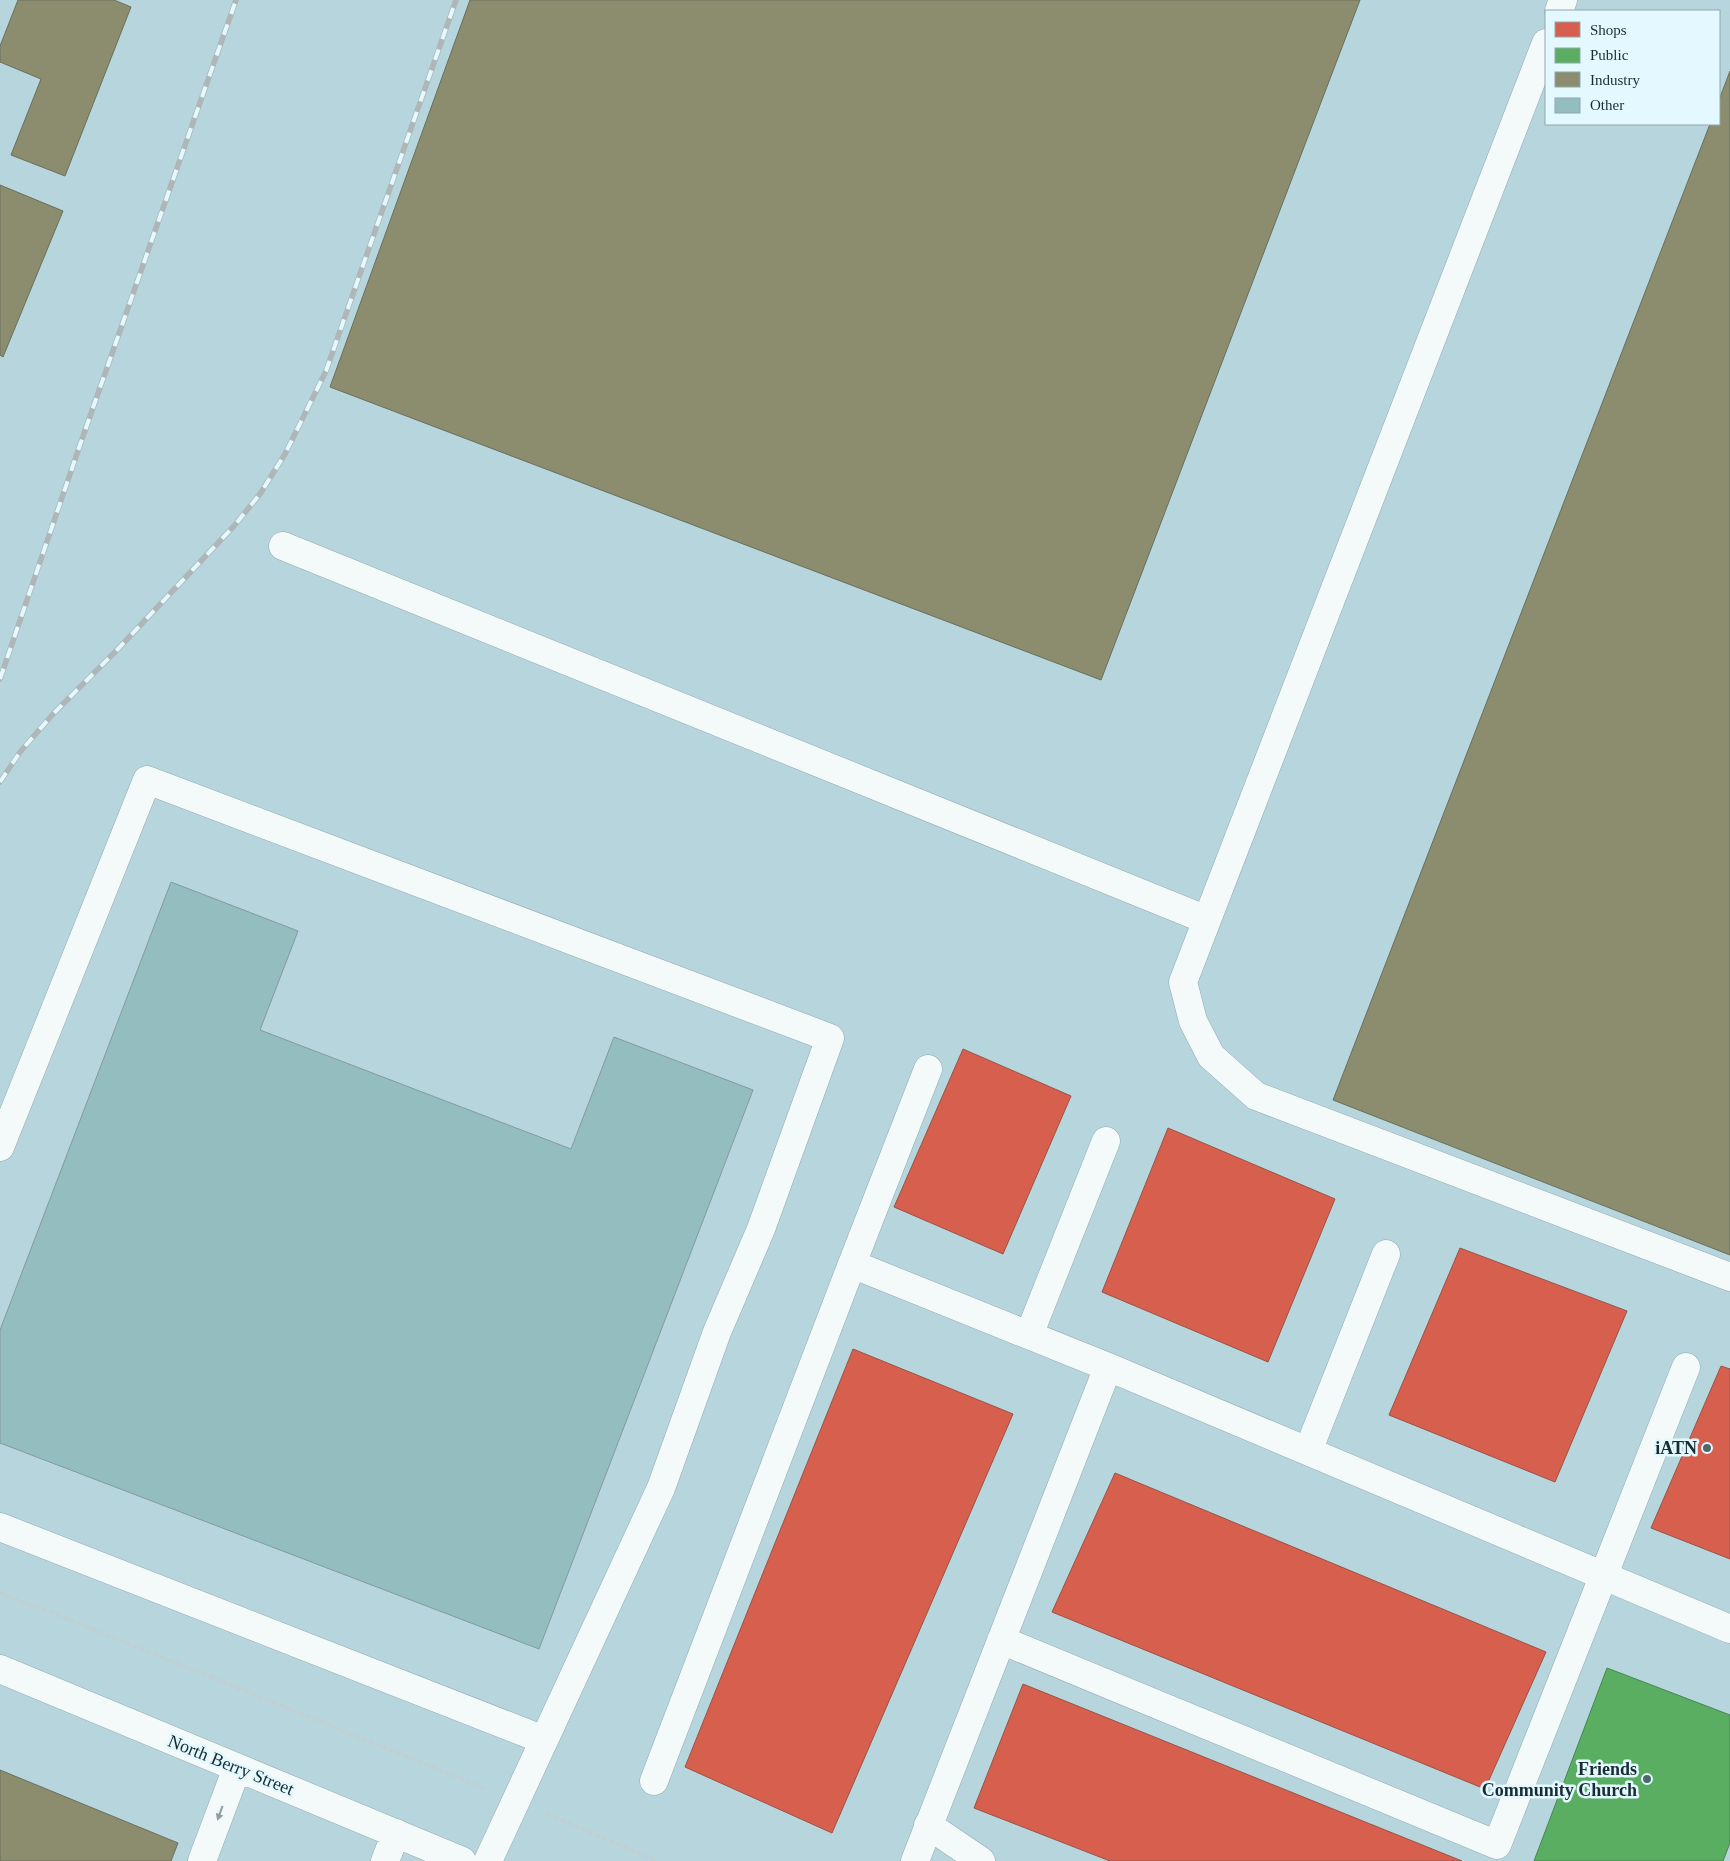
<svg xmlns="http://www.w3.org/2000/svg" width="1730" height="1861" font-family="'Times New Roman',serif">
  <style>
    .shops { fill: #d6604d; stroke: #9d5145 }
    .public { fill: #5aae61; stroke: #468753 }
    .industry { fill: #8c8c6e; stroke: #69705c }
    .building { fill: #94bdc0; stroke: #829b9e }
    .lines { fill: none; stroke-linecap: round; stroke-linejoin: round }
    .minor-casing { stroke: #92abb1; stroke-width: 29 }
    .path { stroke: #c4cdcf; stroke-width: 3; stroke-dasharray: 5 2.5; stroke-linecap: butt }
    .minor { stroke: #f4f9fa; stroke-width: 28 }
    .rail-casing { stroke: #aeb6b8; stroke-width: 5.5 }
    .rail { stroke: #e4f9ff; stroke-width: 4; stroke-dasharray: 11; stroke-linecap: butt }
    .oneway { fill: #919da0 }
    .poi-dot { fill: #4f686e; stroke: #e4f9ff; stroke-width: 2 }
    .labels { text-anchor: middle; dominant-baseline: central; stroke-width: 5; stroke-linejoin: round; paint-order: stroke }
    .poi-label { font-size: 18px; font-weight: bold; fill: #172d32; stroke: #e4f9ff; text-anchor: end }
    .street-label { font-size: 18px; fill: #172d32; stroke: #e4f9ff }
  </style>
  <rect width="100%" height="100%" fill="#b6d5dd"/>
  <path class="shops" d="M963 1049 1071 1096 1003 1254 894 1207Z
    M1168 1128 1335 1199 1268 1362 1102 1292Z
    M1460 1248 1627 1311 1555 1482 1389 1415Z
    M853 1349 1013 1414 832 1833 685 1767Z
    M1721 1366 1730 1369V1559L1651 1528Z
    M1115 1473 1546 1652 1485 1789 1052 1612Z
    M1023 1684 1462 1861H1110L974 1808Z"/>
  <path class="public" d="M1607 1668 1730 1715V1843L1723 1861H1534Z"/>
  <path class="industry" d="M18 0H114L131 7 65 176 11 155 41 79 0 62V46Z
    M470 0H1360L1101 680 330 387Z
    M1730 71V1255L1333 1100 1710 124H1719V100Z
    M0 185 63 211 3 357 0 355Z
    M0 1770 178 1843 171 1861H0Z"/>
  <path class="building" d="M171 882 298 931 260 1030 571 1149 614 1037 753 1090 539 1649 0 1443V1330Z"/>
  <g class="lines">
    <defs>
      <path id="minor" d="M1559 11 1563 0
        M1546 43 1183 982 1193 1021 1211 1056 1256 1096 1730 1277
        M283 546 1207 920
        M0 1147 147 780 830 1038 761 1229 717 1332 661 1488 488 1861
        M852 1264 928 1069
        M1029 1335 1106 1141
        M1308 1451 1386 1254
        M0 1527 544 1740
        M1001 1640 1497 1845 1686 1367
        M0 1669 462 1861
        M654 1781 852 1264 1108 1367 1730 1629
        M928 1825 981 1861
        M202 1861 237 1768
        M385 1861 396 1833
        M915 1861 1108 1367"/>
    </defs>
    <use href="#minor" class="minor-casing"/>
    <path class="path" d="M0 1593 78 1623 484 1788
      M547 1814 657 1861"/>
    <use href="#minor" class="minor"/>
    <defs>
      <path id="rail" d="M0 679 81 442 236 0
        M0 782 20 752 53 714 115 652 234 526 260 494 285 454 326 371 456 0"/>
    </defs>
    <use href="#rail" class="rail-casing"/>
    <use href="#rail" class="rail"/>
  </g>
  <defs><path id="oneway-solid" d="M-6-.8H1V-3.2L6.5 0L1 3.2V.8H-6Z" transform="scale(1.25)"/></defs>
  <use class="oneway" href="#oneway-solid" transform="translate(220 1813) rotate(110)"/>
  <g class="poi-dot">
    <circle cx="1707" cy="1448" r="5"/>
    <circle cx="1647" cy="1779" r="5"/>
  </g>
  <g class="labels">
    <g class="poi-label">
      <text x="1697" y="1448">iATN</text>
      <text x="1637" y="1769">Friends<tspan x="1637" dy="21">Community Church</tspan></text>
    </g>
    <g class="street-label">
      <text transform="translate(231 1765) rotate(22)">North Berry Street</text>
    </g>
  </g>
  <rect x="1545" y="10" width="175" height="115" fill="#e4f9ff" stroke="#92a7ad"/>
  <rect x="1555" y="22" width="25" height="15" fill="#d6604d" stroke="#92a7ad"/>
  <text x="1590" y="35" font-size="15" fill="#172d32">Shops</text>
  <rect x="1555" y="48" width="25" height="15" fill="#5aae61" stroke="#92a7ad"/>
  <text x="1590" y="60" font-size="15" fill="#172d32">Public</text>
  <rect x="1555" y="72" width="25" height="15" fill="#8c8c6e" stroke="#92a7ad"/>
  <text x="1590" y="85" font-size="15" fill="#172d32">Industry</text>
  <rect x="1555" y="98" width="25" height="15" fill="#94bdc0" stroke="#92a7ad"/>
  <text x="1590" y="110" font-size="15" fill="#172d32">Other</text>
</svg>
